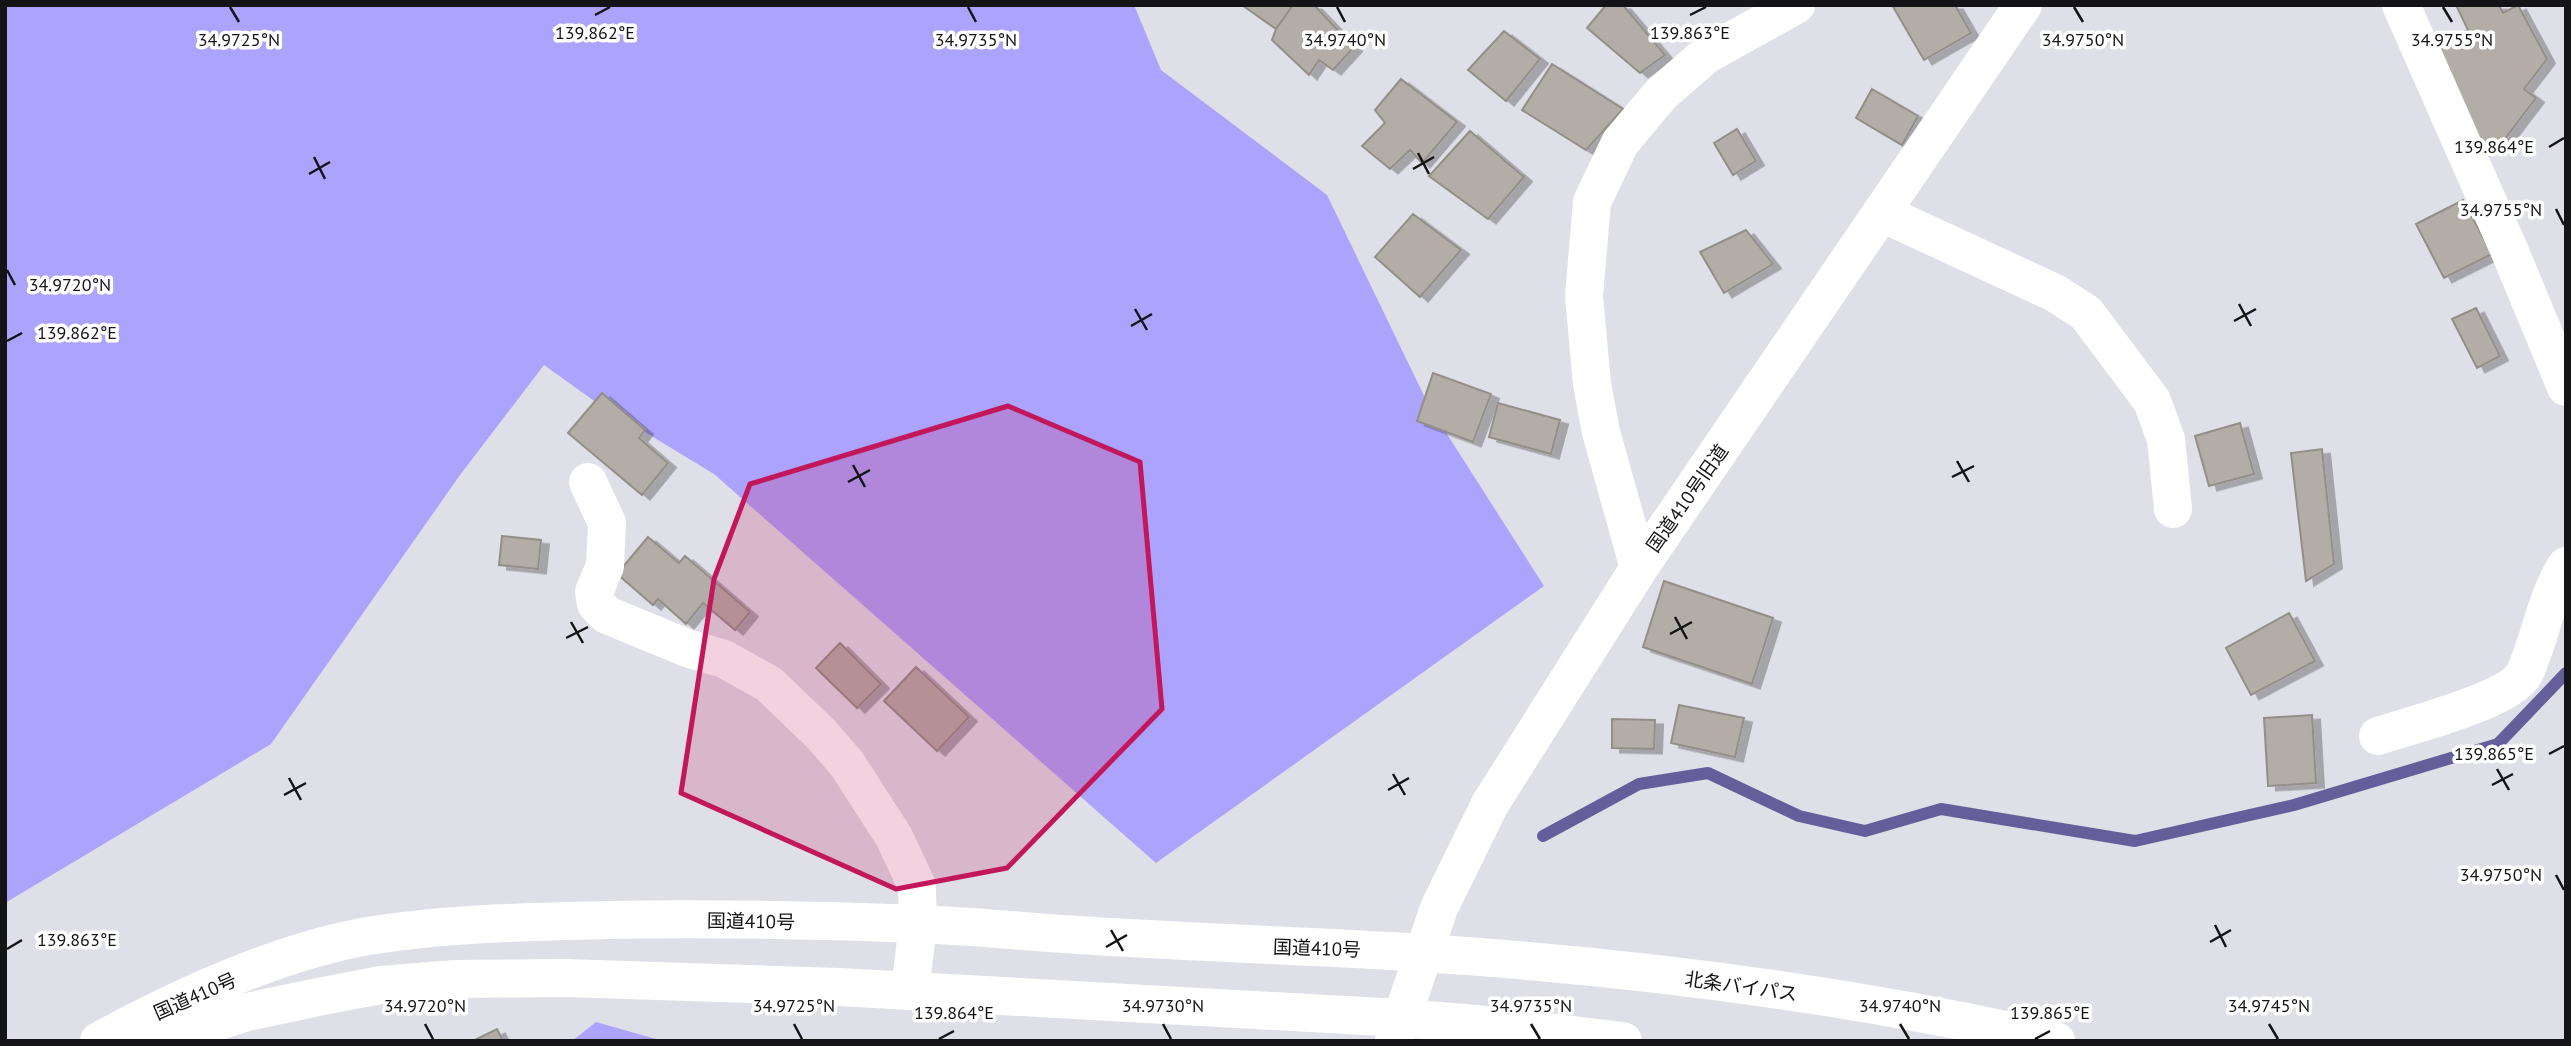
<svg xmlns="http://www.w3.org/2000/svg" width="2571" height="1046" font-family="'PT Sans','Noto Sans JP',sans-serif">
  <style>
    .forest { fill: #aca3fc }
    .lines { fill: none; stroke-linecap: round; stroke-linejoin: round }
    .stream { stroke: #645e9a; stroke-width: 12 }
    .building { fill: #b2aea7; stroke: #938f88; stroke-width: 2; filter: url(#shadow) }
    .minor { stroke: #fff; stroke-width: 38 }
    .highway { stroke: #fff; stroke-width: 38 }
    .marked { fill: #c2185b; fill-opacity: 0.2; stroke: #c2185b; stroke-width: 5; stroke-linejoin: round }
    .ticks { fill: none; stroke: #141416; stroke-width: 2.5 }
    .labels { text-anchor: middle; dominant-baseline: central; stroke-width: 7; stroke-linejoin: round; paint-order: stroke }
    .street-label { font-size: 19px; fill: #141416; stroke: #fff }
    .ticks-label { font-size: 18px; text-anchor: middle; fill: #141416; stroke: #fff; stroke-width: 7; stroke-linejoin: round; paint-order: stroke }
  </style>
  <defs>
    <filter id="shadow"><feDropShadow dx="8" dy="4.5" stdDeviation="0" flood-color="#0004"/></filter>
  </defs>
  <rect width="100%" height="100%" fill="#dfdfe7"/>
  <path class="forest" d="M5 5H1134L1161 70 1327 195 1429 406 1544 586 1156 863 714 474 597 403 544 365 460 475 271 744 5 903Z
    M596 1022 663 1041H572Z"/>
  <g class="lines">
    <path class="stream" d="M1543 836 1639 784 1708 773 1799 816 1865 831 1941 809 2135 841 2294 805 2498 744 2566 673"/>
  </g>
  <path class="building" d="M1242 5H1293L1276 29Z
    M1293 5H1314L1354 47 1333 70 1319 60 1309 75 1272 40 1276 29Z
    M1606 5H1623L1665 55 1640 73 1587 28Z
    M1892 5H1955L1971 33 1924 60Z
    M2456 5H2499L2503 13 2518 5 2547 59 2524 89 2536 98 2504 140 2480 152 2426 52 2468 30Z
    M1504 31 1540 59 1506 101 1468 70Z
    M1552 64 1623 109 1586 150 1522 110Z
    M1401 79 1457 122 1422 163 1410 150 1390 169 1362 146 1385 123 1375 110Z
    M1872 89 1918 116 1902 145 1856 118Z
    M1737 129 1756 161 1733 175 1714 143Z
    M1470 131 1524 177 1488 219 1429 176Z
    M2463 200 2492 254 2444 278 2416 224Z
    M1413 214 1461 250 1420 297 1375 257Z
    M1746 230 1773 264 1724 293 1700 252Z
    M2476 308 2500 356 2477 368 2452 319Z
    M1433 373 1491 394 1473 442 1417 421Z
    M602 393 645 430 639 438 668 463 642 495 568 433Z
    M1498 403 1560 420 1551 454 1489 437Z
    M2240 423 2254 474 2209 486 2195 436Z
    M2322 449 2334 564 2306 581 2291 453Z
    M502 536 541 540 538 569 499 565Z
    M648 537 679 563 685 556 750 612 735 630 703 603 686 624 658 599 653 605 617 574Z
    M1664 581 1773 618 1752 684 1643 647Z
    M2289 613 2315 661 2251 695 2226 648Z
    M840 643 881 684 857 708 816 668Z
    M916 667 969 717 937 751 884 701Z
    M1679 705 1744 718 1735 757 1671 743Z
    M2312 715 2316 783 2268 786 2264 718Z
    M1612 719 1655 720 1654 749 1612 748Z
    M497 1029 503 1041H473Z"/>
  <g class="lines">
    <path class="minor" d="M2401 5 2510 252 2566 387
      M1882 213 2055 293 2086 313 2152 401 2166 439 2173 509
      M588 482 607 523 605 566 594 592 596 604 607 615 687 648 724 659 769 684 821 734 847 764 894 837 917 886
      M1639 568 1601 432 1592 384 1584 296 1592 202 1620 143 1661 94 1706 55 1796 5
      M2378 736C2408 726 2513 700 2525 672 2541 637 2545 599 2566 566
      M910 991 918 924 917 892
      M1394 1041 1439 908 1490 804 1639 568 2023 5"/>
    <path class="highway" d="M99 1041C180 997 277 952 368 936 447 923 528 922 607 920 710 918 813 920 916 924 976 926 1036 933 1095 936 1205 943 1315 946 1424 953 1636 967 1849 994 2056 1041
      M158 1041 247 1012 323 996 381 985 455 979 566 978 839 987 1400 1018 1478 1024 1623 1041"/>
  </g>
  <path class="marked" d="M1008 406 1140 462 1162 709 1007 868 896 889 681 793 714 579 750 484Z"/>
  <path class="ticks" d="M230 7 239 22M968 7 976 22M1337 7 1345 22M2074 7 2083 22M2443 7 2452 22M595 15 610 7M1690 15 1706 7M2549 147 2564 138M1418 153 1429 174M314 157 325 179M1413 169 1434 157M309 174 330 162M2556 209 2564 225M7 270 15 285M2239 304 2251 326M1135 309 1147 330M2234 321 2256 309M1131 326 1152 314M7 341 22 333M1957 461 1969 482M853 465 865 487M1952 477 1974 466M848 482 870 470M1675 617 1687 639M571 622 583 643M1670 634 1692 622M566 638 588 627M2549 754 2564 746M2497 769 2509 790M1393 774 1405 795M289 778 301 800M2492 785 2513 774M1388 790 1409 778M284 795 306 783M2556 875 2564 890M2215 925 2226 947M1111 930 1123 951M2210 942 2231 930M1106 947 1127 935M7 949 22 940M425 1024 433 1039M794 1024 802 1039M1163 1024 1171 1039M1531 1024 1540 1039M1900 1024 1909 1039M2269 1024 2278 1039M939 1039 954 1031M2035 1039 2050 1031"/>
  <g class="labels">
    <g class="street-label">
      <text transform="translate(1687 498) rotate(-55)">国道410号旧道</text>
      <text transform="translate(751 921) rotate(1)">国道410号</text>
      <text transform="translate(1317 948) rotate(2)">国道410号</text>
      <text transform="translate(1741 986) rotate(8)">北条バイパス</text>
      <text transform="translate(195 996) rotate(-24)">国道410号</text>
    </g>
  </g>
  <g class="ticks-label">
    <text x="595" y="39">139.862°E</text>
    <text x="1690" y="39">139.863°E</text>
    <text x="239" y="46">34.9725°N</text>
    <text x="976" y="46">34.9735°N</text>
    <text x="1345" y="46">34.9740°N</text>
    <text x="2083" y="46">34.9750°N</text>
    <text x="2452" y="46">34.9755°N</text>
    <text x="2494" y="153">139.864°E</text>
    <text x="2501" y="216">34.9755°N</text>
    <text x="70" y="291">34.9720°N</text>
    <text x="77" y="339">139.862°E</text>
    <text x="2494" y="760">139.865°E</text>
    <text x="2501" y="881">34.9750°N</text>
    <text x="77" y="946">139.863°E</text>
    <text x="425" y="1012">34.9720°N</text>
    <text x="794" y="1012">34.9725°N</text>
    <text x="1163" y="1012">34.9730°N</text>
    <text x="1531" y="1012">34.9735°N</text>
    <text x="1900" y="1012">34.9740°N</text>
    <text x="2269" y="1012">34.9745°N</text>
    <text x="954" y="1019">139.864°E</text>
    <text x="2050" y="1019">139.865°E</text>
  </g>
  <rect width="2571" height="1046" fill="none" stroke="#141416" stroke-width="14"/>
</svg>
